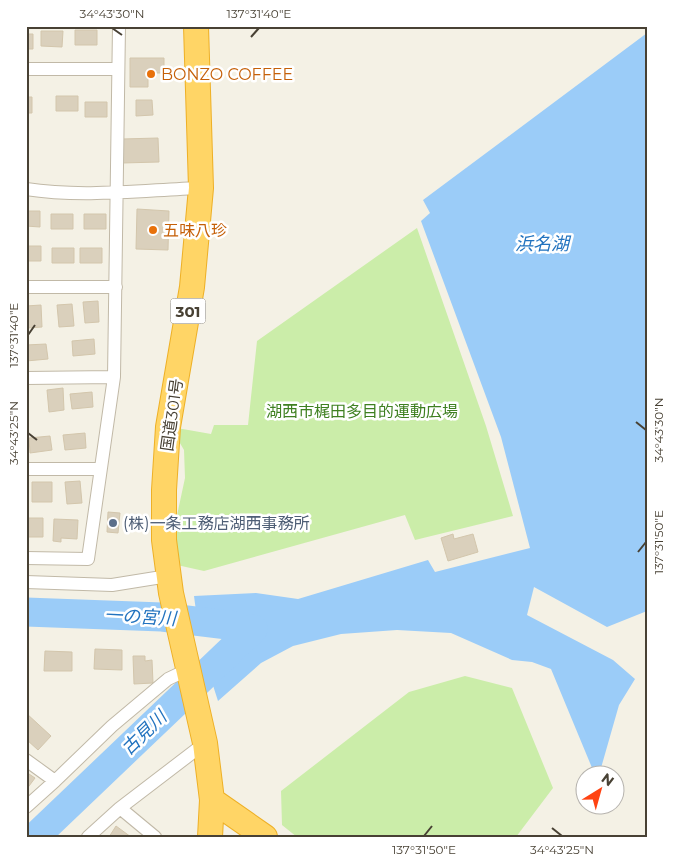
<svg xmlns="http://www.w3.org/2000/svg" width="673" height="863" font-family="Montserrat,'Noto Sans JP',sans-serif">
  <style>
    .green { fill: #cbeda9 }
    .water { fill: #9bccf8 }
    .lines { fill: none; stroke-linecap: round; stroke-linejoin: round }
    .river { stroke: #9bccf8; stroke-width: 29 }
    .building { fill: #dad0bc; stroke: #d3c6ac }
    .street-casing { stroke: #c1b9a7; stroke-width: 14 }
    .highway-casing { stroke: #eeb026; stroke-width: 26 }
    .street { stroke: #fff; stroke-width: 12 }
    .highway { stroke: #ffd566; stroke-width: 24 }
    .ticks { fill: none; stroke: #484134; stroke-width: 2 }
    .food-dot { fill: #e8710a; stroke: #fff; stroke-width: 2 }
    .service-dot { fill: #5c6f8a; stroke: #fff; stroke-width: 2 }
    .labels { text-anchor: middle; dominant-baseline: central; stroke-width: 5; stroke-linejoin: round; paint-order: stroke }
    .shield { fill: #fff; stroke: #7f7a71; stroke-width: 1 }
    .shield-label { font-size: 15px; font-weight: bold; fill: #484134 }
    .food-label { font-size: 16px; fill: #c56008; stroke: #fff; text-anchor: start }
    .park-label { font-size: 16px; fill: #3f8021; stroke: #fff }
    .street-label { font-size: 16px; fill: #484134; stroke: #fff }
    .service-label { font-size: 16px; fill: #4e5e75; stroke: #fff; text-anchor: start }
    .water-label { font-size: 18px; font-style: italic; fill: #2273bf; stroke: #fff }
    .neatline { fill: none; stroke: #484134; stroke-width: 2 }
    .ticks-label { font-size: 12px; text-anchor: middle; fill: #484134 }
  </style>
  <rect width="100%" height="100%" fill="#f4f1e5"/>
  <path class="green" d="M417 228 486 426 513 516 415 540 405 515 204 571 177 565 176 520 185 478 184 450 177 438V428L211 434 214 425H248L257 341Z
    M465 676 512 688 553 788 516 837H297L282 825 281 791 409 692Z"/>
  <path class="water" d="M647 33V611L607 627 534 587 527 615 613 660 635 679 619 705 599 775H595L551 669 532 662 512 660 451 633 397 630 341 634 293 646 261 663 218 701 209 673C222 662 237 653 236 635L198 626 194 596 256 593 298 599 428 560 435 572 530 548 501 437 421 221 430 213 423 200Z"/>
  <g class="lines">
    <path class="river" d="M26 612 162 617 236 626
      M35 837 253 629"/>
  </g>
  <path class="building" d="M75 30H97V45H75Z
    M41 31H63L62 47 41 46Z
    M26 34H33V49H26Z
    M130 58H164V73H148V87H130Z
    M56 96H78V111H56Z
    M26 97H32V113H26Z
    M136 100H152L153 115 136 116Z
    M85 102H107V117H85Z
    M158 138 159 162 122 163V139Z
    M137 209 169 211 168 250 136 249Z
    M26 211H40V227L26 226Z
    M51 214H73V229H51Z
    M84 214H106V229H84Z
    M26 246H41V261H26Z
    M52 248H74V263H52Z
    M80 248H102V263H80Z
    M98 301 99 322 85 323 83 302Z
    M72 304 74 326 59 327 57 305Z
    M41 305 42 327 28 328 26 306Z
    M94 339 95 354 73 356 72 341Z
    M46 344 48 359 26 361V345Z
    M63 388 64 410 49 412 47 390Z
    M92 392 93 407 72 409 70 394Z
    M85 433 86 448 65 450 63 435Z
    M50 436 52 450 30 453 29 438Z
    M80 481 82 503 67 504 65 482Z
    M32 482H52V502H32Z
    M108 512 120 513 118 533 107 532Z
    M26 518H43V537H26Z
    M54 519 78 520 77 539 61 538V542L53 541Z
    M453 534 454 539 473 534 478 552 448 561 441 538Z
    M95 649 122 650V670L94 669Z
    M45 651 72 652V671H44Z
    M133 656H145V661L152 660 153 683 134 684Z
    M26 713 51 736 38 750 26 739Z
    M26 772 35 778 26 790Z
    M116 826 131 837H109Z"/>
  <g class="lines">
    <defs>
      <path id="street" d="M26 69H118
        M26 189C83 198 144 190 201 188
        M26 287H116
        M26 378 114 377
        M26 469H100
        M26 558 88 559 114 377 119 26
        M26 582 112 585 168 576
        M26 760 55 781 26 807
        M55 781 112 726 168 679 189 669
        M120 808 155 837
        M88 837 120 808 205 743"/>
      <path id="highway" d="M196 26 201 188 192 287 168 427 164 490V540L171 593 205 743 212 800 210 837
        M212 800 265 837"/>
    </defs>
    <use href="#street" class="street-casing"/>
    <use href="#highway" class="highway-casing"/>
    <use href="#street" class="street"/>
    <use href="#highway" class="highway"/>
  </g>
  <path class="ticks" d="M112 28 122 35M251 37 259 28M28 335 35 325M636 422 646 430M28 433 37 440M638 552 646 542M552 828 562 836M424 836 432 826"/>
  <g class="food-dot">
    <circle cx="151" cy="74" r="5"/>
    <circle cx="153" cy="230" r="5"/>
  </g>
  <circle class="service-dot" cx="113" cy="523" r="5"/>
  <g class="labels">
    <rect class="shield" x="170.5" y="298.5" width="35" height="25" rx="4"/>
    <g class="shield-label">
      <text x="188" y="311">301</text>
    </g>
    <g class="food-label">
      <text x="161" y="74">BONZO COFFEE</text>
      <text x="163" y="230">五味八珍</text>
    </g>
    <g class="park-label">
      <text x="362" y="411">湖西市梶田多目的運動広場</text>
    </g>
    <g class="street-label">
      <text transform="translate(172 415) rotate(-82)">国道301号</text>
    </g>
    <g class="service-label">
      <text x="123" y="523">(株)一条工務店湖西事務所</text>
    </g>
    <g class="water-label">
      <text x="542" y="244">浜名湖</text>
      <text transform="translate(140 617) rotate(3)">一の宮川</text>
      <text transform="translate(144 733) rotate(-44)">古見川</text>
    </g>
  </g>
  <rect width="673" height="863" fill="none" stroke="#ffffff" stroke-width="55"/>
  <g transform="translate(600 790) rotate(37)"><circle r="24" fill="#ffffff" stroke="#b6b3ae"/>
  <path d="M0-4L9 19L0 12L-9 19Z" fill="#ff4312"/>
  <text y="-8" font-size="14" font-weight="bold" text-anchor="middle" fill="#484134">N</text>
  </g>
  <rect x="28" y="28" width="618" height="808" class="neatline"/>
  <g class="ticks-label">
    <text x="112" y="18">34°43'30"N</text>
    <text x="259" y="18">137°31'40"E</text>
    <text transform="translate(14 335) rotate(-90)" y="4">137°31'40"E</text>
    <text transform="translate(659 430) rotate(-90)" y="4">34°43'30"N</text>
    <text transform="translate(14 433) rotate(-90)" y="4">34°43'25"N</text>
    <text transform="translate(659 542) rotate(-90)" y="4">137°31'50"E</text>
    <text x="424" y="854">137°31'50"E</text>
    <text x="562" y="854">34°43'25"N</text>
  </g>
</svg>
